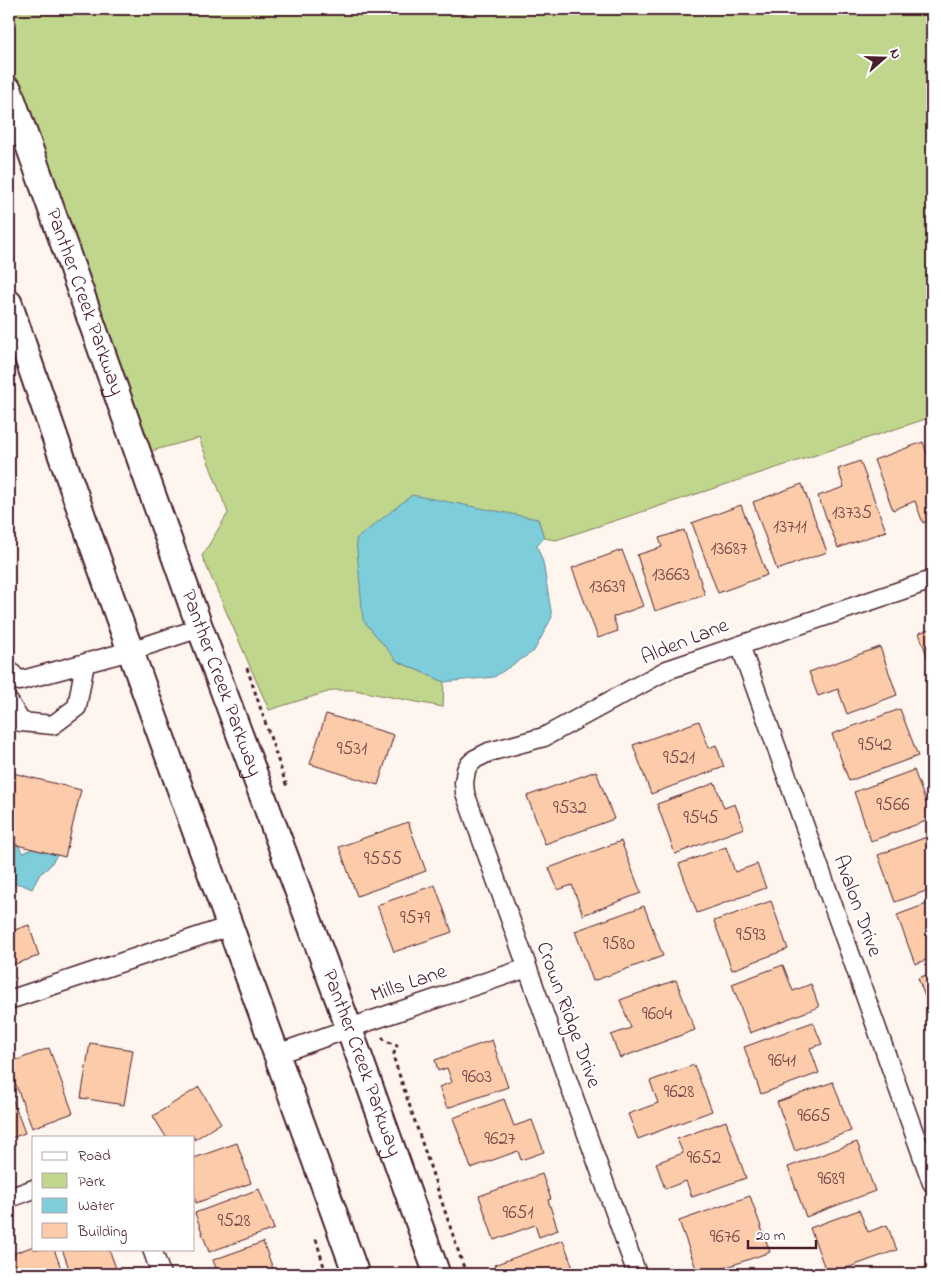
<svg xmlns="http://www.w3.org/2000/svg" width="941" height="1283" font-family="'Indie Flower',sans-serif">
  <style>
    .green { fill: #bfd68c; stroke: #847a5c }
    .water { fill: #7ecddb; stroke: #698795 }
    .building { fill: #fbcbaa; stroke: #4a1f2b }
    .lines { fill: none; stroke-linecap: round; stroke-linejoin: round }
    .street-casing { stroke: #4a1f2b; stroke-width: 21 }
    .secondary-casing { stroke: #4a1f2b; stroke-width: 29 }
    .path { stroke: #4a1f2b; stroke-width: 3; stroke-dasharray: 4 4; stroke-linecap: butt }
    .street { stroke: #fff; stroke-width: 18 }
    .secondary { stroke: #fff; stroke-width: 25 }
    .labels { text-anchor: middle; dominant-baseline: central; stroke-width: 4.5; stroke-linejoin: round; paint-order: stroke }
    .number-label { font-size: 19px; fill: #764a4b }
    .street-label { font-size: 21px; fill: #4a1f2b; stroke: #fff }
  </style>
  <rect width="100%" height="100%" fill="#fef5ee"/>
  <filter id="ink" filterUnits="userSpaceOnUse"><feTurbulence type="fractalNoise" baseFrequency=".02" numOctaves="2"/><feDisplacementMap in="SourceGraphic" scale="10" xChannelSelector="R" yChannelSelector="G"/><feConvolveMatrix kernelMatrix="1 2 1 2 8 2 1 2 1" color-interpolation-filters="sRGB"/></filter>
  <g filter="url(#ink)">
    <path class="green" d="M9 9H932V417L556 540 544 538 538 519 397 661 444 682 443 707 354 690H334L269 710 202 556 228 513 199 438 151 451 9 68Z"/>
    <path class="water" d="M412 495 538 519 544 538 537 546 543 562 552 617 534 651 494 677 444 682 397 661 363 620 356 539Z
      M9 835 13 837 23 853 32 849 62 848 49 867 40 874 32 889 20 884H9Z"/>
    <path class="building" d="M923 442 932 468V519L923 523 915 501 893 510 874 460Z
      M860 461 886 531 838 548 818 496 844 487 838 469Z
      M802 484 827 552 777 570 753 502Z
      M741 505 767 575 718 593 692 523Z
      M684 530 705 595 655 611 637 555 662 547 659 538Z
      M622 550 643 606 613 617 618 631 598 638 572 568Z
      M932 628V670L919 633Z
      M880 647 897 695 847 714 838 689 818 696 809 672Z
      M900 709 918 756 849 781 832 734Z
      M326 714 394 735 378 785 310 764Z
      M699 721 709 748 716 745 724 767 651 794 633 745Z
      M914 770 932 819 871 841 854 792Z
      M596 771 614 819 545 844 527 796Z
      M9 772 81 790 65 857 9 843Z
      M715 783 724 808 735 804 744 828 675 854 657 804Z
      M408 822 426 871 357 896 339 847Z
      M932 835V889L895 902 878 855Z
      M621 841 641 893 583 915 572 885 558 890 549 868Z
      M726 847 735 872 757 864 766 888 697 913 679 864Z
      M435 885 452 932 394 952 377 905Z
      M771 901 788 949 732 970 714 921Z
      M932 902V958L915 964 897 915Z
      M644 906 663 956 593 981 575 931Z
      M29 925 39 956 9 966V932Z
      M783 965 793 991 811 984 819 1007 750 1033 732 984Z
      M932 973V1016L918 978Z
      M676 980 695 1030 620 1058 611 1035 631 1028 620 1000Z
      M813 1022 822 1044 810 1048 819 1073 761 1094 744 1047Z
      M492 1040 508 1087 447 1108 439 1087 452 1082 447 1068 438 1071 435 1060Z
      M90 1043 133 1050 124 1105 81 1098Z
      M49 1048 73 1113 32 1128 9 1066V1063Z
      M694 1065 712 1111 638 1139 628 1114 658 1103 650 1081Z
      M833 1082 851 1131 795 1151 777 1102Z
      M199 1087 221 1123 194 1140V1137H166L153 1116Z
      M9 1090 25 1133 9 1139Z
      M504 1099 514 1126 532 1120 544 1152 521 1160 518 1151 471 1168 453 1118Z
      M726 1121 746 1178 692 1197 686 1181 665 1189 656 1163 683 1153 677 1139Z
      M857 1142 875 1191 806 1217 788 1167Z
      M237 1143 251 1183 196 1203 194 1196V1158Z
      M542 1174 551 1199 548 1200 558 1230 539 1237 535 1225 494 1240 479 1196Z
      M259 1189 274 1229 209 1252 195 1213Z
      M750 1196 770 1252 707 1274H698L679 1221Z
      M859 1210 868 1232 887 1225 897 1250 830 1274H827L810 1228Z
      M563 1240 575 1274H498L494 1265Z
      M263 1242 275 1274H218L213 1260Z
      M34 1246V1249H54L63 1274H16L9 1255Z
      M62 1249H109L117 1271 108 1274H71Z"/>
    <g class="lines">
      <defs>
        <path id="street" d="M740 645 932 1183
          M9 670 19 681 130 651 200 628
          M9 702 21 722 53 725 77 707 85 663
          M9 1000 230 926
          M277 1054 370 1021 527 968
          M9 1198 34 1189
          M152 1249 161 1274
          M637 1274 465 793 464 783 466 770 468 766 475 759 489 752 544 737 667 670 932 580"/>
        <g id="secondary">
          <path id="s1" d="M9 90 200 628 349 1028 437 1274"/>
          <path d="M9 303C119 629 240 950 356 1274"/>
        </g>
      </defs>
      <use href="#street" class="street-casing"/>
      <use href="#secondary" class="secondary-casing"/>
      <path class="path" d="M247 668 287 787
        M382 1037 385 1041 397 1045 393 1056 466 1274
        M316 1239 326 1274"/>
      <use href="#street" class="street"/>
      <use href="#secondary" class="secondary"/>
    </g>
  </g>
  <g class="labels">
    <g class="number-label">
      <text x="852" y="513">13735</text>
      <text x="790" y="527">13711</text>
      <text x="729" y="549">13687</text>
      <text x="671" y="575">13663</text>
      <text x="607" y="587">13639</text>
      <text x="875" y="745">9542</text>
      <text x="352" y="749">9531</text>
      <text x="679" y="758">9521</text>
      <text x="893" y="805">9566</text>
      <text x="570" y="808">9532</text>
      <text x="701" y="818">9545</text>
      <text x="383" y="859">9555</text>
      <text x="415" y="918">9579</text>
      <text x="751" y="935">9593</text>
      <text x="619" y="944">9580</text>
      <text x="657" y="1014">9604</text>
      <text x="782" y="1061">9641</text>
      <text x="477" y="1077">9603</text>
      <text x="679" y="1092">9628</text>
      <text x="814" y="1116">9665</text>
      <text x="500" y="1139">9627</text>
      <text x="704" y="1158">9652</text>
      <text x="831" y="1179">9689</text>
      <text x="518" y="1213">9651</text>
      <text x="234" y="1221">9528</text>
      <text x="725" y="1237">9676</text>
    </g>
    <g class="street-label">
      <text stroke="none"><textPath href="#s1" startOffset="225">Panther Creek Parkway</textPath></text>
      <text transform="translate(685 642) rotate(-22)">Alden Lane</text>
      <text stroke="none"><textPath href="#s1" startOffset="630">Panther Creek Parkway</textPath></text>
      <text transform="translate(857 906) rotate(70)">Avalon Drive</text>
      <text transform="translate(409 984) rotate(-19)">Mills Lane</text>
      <text transform="translate(568 1015) rotate(70)">Crown Ridge Drive</text>
      <text stroke="none"><textPath href="#s1" startOffset="1035">Panther Creek Parkway</textPath></text>
    </g>
  </g>
  <rect width="941" height="1283" fill="none" stroke="#fff" stroke-width="30"/>
  <rect x="15" y="15" width="911" height="1253" fill="none" stroke="#4a1f2b" stroke-width="2" filter="url(#ink)"/>
  <rect x="32" y="1136" width="162" height="115" fill="#ffffff" stroke="#b7a5aa"/>
  <rect x="42" y="1152" width="25" height="8" fill="#ffffff" stroke="#b7a5aa"/>
  <text x="78" y="1160" font-size="15" fill="#4a1f2b">Road</text>
  <rect x="42" y="1173" width="25" height="15" fill="#bfd68c" stroke="#b7a5aa"/>
  <text x="78" y="1186" font-size="15" fill="#4a1f2b">Park</text>
  <rect x="42" y="1198" width="25" height="15" fill="#7ecddb" stroke="#b7a5aa"/>
  <text x="78" y="1210" font-size="15" fill="#4a1f2b">Water</text>
  <rect x="42" y="1223" width="25" height="15" fill="#fbcbaa" stroke="#b7a5aa"/>
  <text x="78" y="1236" font-size="15" fill="#4a1f2b">Building</text>
  <g transform="translate(884 58) rotate(70)" stroke="#ffffff" stroke-width="4" paint-order="stroke">
  <path d="M0-4L9 19L0 12L-9 19Z" fill="#4a1f2b"/>
  <text y="-8" font-size="14" font-weight="bold" text-anchor="middle" fill="#4a1f2b">N</text>
  </g>
  <path d="M748 1240v8h68v-8" fill="none" stroke="#4a1f2b" stroke-width="2.5"/>
  <text x="756" y="1240" font-size="15" fill="#4a1f2b" stroke="#ffffff" stroke-width="4" paint-order="stroke">20 m</text>
</svg>
